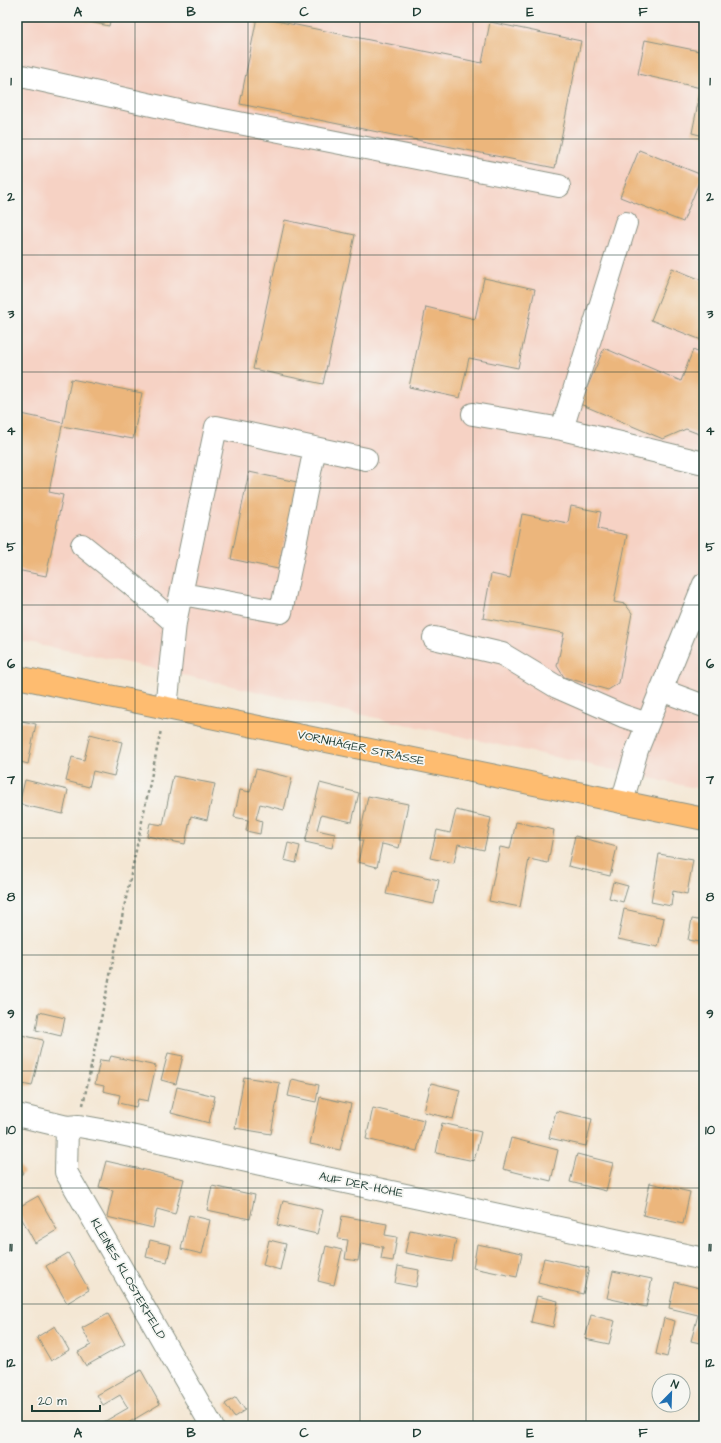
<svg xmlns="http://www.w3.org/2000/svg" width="721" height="1443" font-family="'Architects Daughter',sans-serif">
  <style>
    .built { fill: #f6d2c4 }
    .building { fill: #ecb67c }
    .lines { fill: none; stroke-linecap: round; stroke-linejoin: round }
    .minor-casing { stroke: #8a9284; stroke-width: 24 }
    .major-casing { stroke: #8a9284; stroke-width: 24 }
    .path { stroke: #8a9284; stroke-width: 2.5; stroke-dasharray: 3 3; stroke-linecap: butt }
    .minor { stroke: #fff; stroke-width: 22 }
    .major { stroke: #febc70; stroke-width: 22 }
    .grid { fill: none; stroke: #1f3d34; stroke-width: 1; stroke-opacity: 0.55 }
    .labels { text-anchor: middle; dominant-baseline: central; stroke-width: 3.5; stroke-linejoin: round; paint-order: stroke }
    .street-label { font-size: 12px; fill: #1f3d34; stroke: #f6f6f2 }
    .neatline { fill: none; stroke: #1f3d34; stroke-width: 1.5 }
    .grid-label { font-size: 13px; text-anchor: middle; font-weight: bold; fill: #1f3d34 }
  </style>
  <rect width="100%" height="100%" fill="#f6f6f2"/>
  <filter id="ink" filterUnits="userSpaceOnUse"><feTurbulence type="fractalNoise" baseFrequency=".025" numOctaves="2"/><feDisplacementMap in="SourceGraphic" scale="8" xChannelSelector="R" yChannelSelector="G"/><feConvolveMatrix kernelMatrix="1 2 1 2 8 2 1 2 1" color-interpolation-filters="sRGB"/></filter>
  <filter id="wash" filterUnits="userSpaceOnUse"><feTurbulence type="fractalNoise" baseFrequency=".012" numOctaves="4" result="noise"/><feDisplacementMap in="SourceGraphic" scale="16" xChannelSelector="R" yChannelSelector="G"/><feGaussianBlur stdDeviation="0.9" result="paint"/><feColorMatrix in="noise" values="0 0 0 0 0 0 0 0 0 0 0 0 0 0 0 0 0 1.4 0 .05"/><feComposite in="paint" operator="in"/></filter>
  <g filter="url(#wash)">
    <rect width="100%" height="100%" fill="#f4e7d4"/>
    <path class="built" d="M17 17H704V790L87 654 17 641Z"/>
    <g id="blocks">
      <path class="building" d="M66 17H111L109 26Z
        M257 17 482 63 490 22 581 41 555 168 240 104Z
        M645 40 704 52V136L692 133 701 88 638 74Z
        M639 150 702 175 683 222 620 197Z
        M285 220 355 235 323 384 253 369Z
        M672 268 704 281V341L651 320Z
        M484 278 535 289 518 368 469 358 460 398 409 387 426 307 475 319Z
        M604 348 681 381 693 350 704 355V436L686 429 663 439 580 404Z
        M71 379 142 393 133 439 62 426 49 492 63 495 46 576 17 570V413L63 423Z
        M249 472 297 482 278 569 231 559Z
        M571 506 601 512 598 529 627 535 614 602 625 604 632 613 619 683 608 690 564 677 557 666 564 633 483 618 491 574 510 578 522 514 568 523Z
        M17 720 36 724 28 764 17 761Z
        M90 734 122 742 114 776 93 771 89 787 66 781 72 757 84 760Z
        M256 769 292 778 284 810 260 804 256 819 262 821 260 834 246 831 248 820 234 817 240 790 250 792Z
        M173 776 215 784 207 820 191 816 185 844 147 836 150 823 163 825Z
        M25 780 68 790 63 814 19 804Z
        M320 783 359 793 352 822 321 815 317 830 335 834 332 848 305 842Z
        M368 796 408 804 399 848 382 844 377 867 358 862 363 840H359Z
        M456 810 491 818 484 850 458 844 454 863 430 858 437 830 450 833Z
        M516 822 554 830 548 863 529 859 520 907 489 901 500 847 510 849Z
        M575 836 617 847 610 876 568 866Z
        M288 843 300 846 296 863 284 860Z
        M659 854 693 860 687 894 673 891 671 906 651 902Z
        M392 870 439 880 434 904 386 894Z
        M613 882 628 886 623 902 609 898Z
        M624 909 664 918 658 947 618 939Z
        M692 919 704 921V943L688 940Z
        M39 1012 65 1018 61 1036 36 1030Z
        M17 1034 43 1040 32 1086 17 1083Z
        M168 1053 183 1056 176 1084 161 1080Z
        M111 1056 156 1066 148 1101 138 1099 136 1107 118 1103 120 1095 103 1091 104 1086 95 1084 100 1060 109 1061Z
        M244 1077 280 1083 271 1134 235 1128Z
        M292 1079 319 1085 316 1102 288 1096Z
        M431 1083 460 1090 453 1119 424 1112Z
        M177 1087 215 1096 209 1123 171 1113Z
        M320 1097 351 1104 340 1150 310 1144Z
        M373 1108 424 1120 417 1151 366 1139Z
        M556 1111 592 1119 586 1146 549 1138Z
        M442 1123 481 1132 474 1161 436 1153Z
        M511 1138 558 1150 551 1181 503 1169Z
        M577 1154 613 1163 606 1191 570 1182Z
        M17 1161 24 1173 17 1177Z
        M106 1161 184 1179 175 1214 157 1209 153 1228 107 1217 113 1190 99 1187Z
        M650 1183 690 1192 683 1224 643 1215Z
        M212 1186 255 1195 250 1219 207 1210Z
        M38 1196 57 1230 35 1243 17 1210V1208Z
        M283 1201 323 1210 317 1234 277 1225Z
        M189 1215 210 1220 202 1254 181 1249Z
        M342 1216 387 1224 385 1235 397 1237 393 1261 381 1259 383 1247 361 1243 358 1261 345 1259 348 1240 338 1239Z
        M410 1230 456 1239 452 1262 405 1253Z
        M150 1240 171 1245 167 1262 146 1257Z
        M269 1240 286 1244 280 1270 263 1265Z
        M477 1244 522 1253 517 1277 473 1268Z
        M326 1246 342 1250 334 1285 318 1281Z
        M68 1253 89 1290 67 1303 46 1266Z
        M544 1258 589 1268 583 1294 538 1283Z
        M398 1266 419 1270 416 1287 395 1283Z
        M613 1271 652 1279 646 1307 607 1298Z
        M675 1282 704 1289V1344L691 1341 698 1315 669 1308Z
        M537 1296 558 1301 553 1327 531 1322Z
        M108 1314 125 1344 86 1366 78 1352 91 1345 82 1328Z
        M591 1315 615 1321 609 1344 585 1339Z
        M664 1318 675 1321 667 1357 656 1354Z
        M55 1326 69 1350 51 1361 37 1337Z
        M141 1370 160 1404 123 1426H104L102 1423 128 1408 120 1395 103 1405 97 1395Z
        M236 1397 245 1410 234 1417 225 1404Z"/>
    </g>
  </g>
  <g filter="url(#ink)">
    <use href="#blocks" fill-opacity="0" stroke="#8a9284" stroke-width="1"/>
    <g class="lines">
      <defs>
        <path id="minor" d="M17 75 188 113 559 186
          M626 223 562 429 704 463
          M473 414 562 429
          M82 545 132 585 175 623
          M182 594 281 612 315 448
          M434 638 502 654 557 687 623 716 647 724
          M661 690 704 706
          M166 708 175 623 216 427 366 459
          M622 802 637 750 704 584
          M17 1115 67 1127 79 1126 107 1131 704 1259
          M67 1127 66 1172 212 1426"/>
        <path id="major" d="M17 677 704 819"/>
      </defs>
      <use href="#minor" class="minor-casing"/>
      <use href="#major" class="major-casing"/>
      <path class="path" d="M83 1105 161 730"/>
      <use href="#minor" class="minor"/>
      <use href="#major" class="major"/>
    </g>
  </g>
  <path class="grid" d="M135 17V1426M248 17V1426M360 17V1426M473 17V1426M586 17V1426M17 139H704M17 255H704M17 372H704M17 488H704M17 605H704M17 722H704M17 838H704M17 955H704M17 1071H704M17 1188H704M17 1304H704"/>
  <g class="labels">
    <g class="street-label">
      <text transform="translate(361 748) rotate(12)">VORNHÄGER STRASSE</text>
      <text transform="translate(361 1185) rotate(12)">AUF DER HÖHE</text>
      <text transform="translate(128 1279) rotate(60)">KLEINES KLOSTERFELD</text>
    </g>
  </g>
  <rect width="721" height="1443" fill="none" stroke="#f6f6f2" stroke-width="44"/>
  <g transform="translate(671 1393) rotate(23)"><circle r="19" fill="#f6f6f2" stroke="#a0aca6"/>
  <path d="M0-3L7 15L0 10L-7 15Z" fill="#1f6fb2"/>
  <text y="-6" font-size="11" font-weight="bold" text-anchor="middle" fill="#1f3d34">N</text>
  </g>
  <path d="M32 1405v6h68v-6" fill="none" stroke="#1f3d34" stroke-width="2"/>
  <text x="38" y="1405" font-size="12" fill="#1f3d34" stroke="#f6f6f2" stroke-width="3" paint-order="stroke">20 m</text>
  <rect x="22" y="22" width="677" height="1399" class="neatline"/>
  <g class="grid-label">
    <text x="78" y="16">A</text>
    <text x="191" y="16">B</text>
    <text x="304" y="16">C</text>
    <text x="417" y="16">D</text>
    <text x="530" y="16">E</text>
    <text x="643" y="16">F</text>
    <text x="11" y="85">1</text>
    <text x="710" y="85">1</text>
    <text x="11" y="201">2</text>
    <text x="710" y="201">2</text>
    <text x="11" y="318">3</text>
    <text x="710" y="318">3</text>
    <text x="11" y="435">4</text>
    <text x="710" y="435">4</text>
    <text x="11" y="551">5</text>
    <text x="710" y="551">5</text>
    <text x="11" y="668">6</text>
    <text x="710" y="668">6</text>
    <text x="11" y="784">7</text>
    <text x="710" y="784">7</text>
    <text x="11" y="901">8</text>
    <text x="710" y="901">8</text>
    <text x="11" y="1018">9</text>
    <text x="710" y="1018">9</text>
    <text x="11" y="1134">10</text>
    <text x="710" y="1134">10</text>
    <text x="11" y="1251">11</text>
    <text x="710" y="1251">11</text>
    <text x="11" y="1367">12</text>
    <text x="710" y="1367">12</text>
    <text x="78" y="1437">A</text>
    <text x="191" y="1437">B</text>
    <text x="304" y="1437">C</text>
    <text x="417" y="1437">D</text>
    <text x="530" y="1437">E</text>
    <text x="643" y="1437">F</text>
  </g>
</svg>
